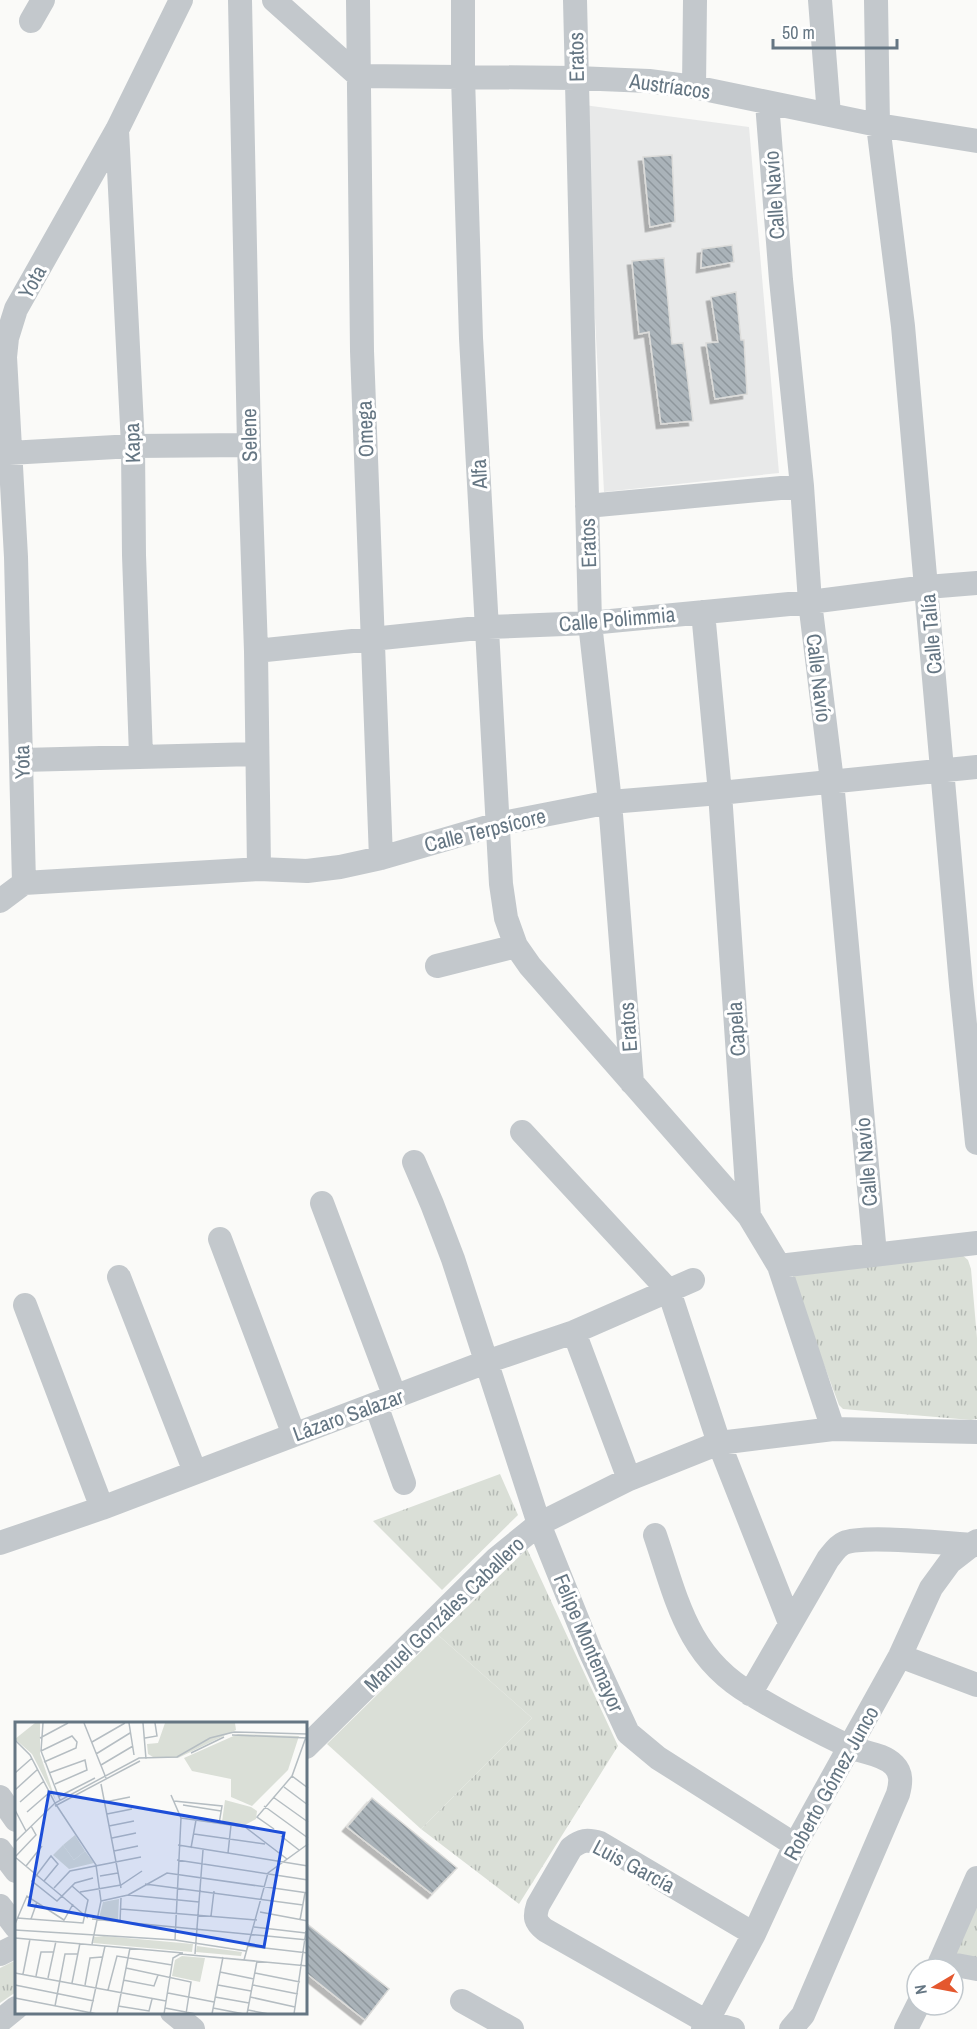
<svg xmlns="http://www.w3.org/2000/svg" width="977" height="2029" font-family="'Archivo Narrow',sans-serif">
  <style>
    .built { fill: #e8e9e9 }
    .grass { fill: #dadfd7 }
    .park { fill: url(#park-tufts) }
    .building { fill: url(#building-back-hatch); stroke: #dcdcda; stroke-width: 1.5; filter: url(#shadow) }
    .lines { fill: none; stroke-linecap: round; stroke-linejoin: round }
    .minor { stroke: #c3c8cc; stroke-width: 24 }
    .labels { text-anchor: middle; dominant-baseline: central; stroke-width: 6; stroke-linejoin: round; paint-order: stroke }
    .street-label { font-size: 21px; fill: #657683; stroke: #fff }
    .inset-road { fill: none; stroke: #b5bdc2; stroke-width: 1.5 }
    .view { fill: #1d4ed8; fill-opacity: 0.15; stroke: #1d4ed8; stroke-width: 3 }
    .inset-edge { fill: none; stroke: #657683; stroke-width: 3 }
  </style>
  <defs>
    <pattern id="park-tufts" width="24" height="20" patternUnits="userSpaceOnUse" patternTransform="scale(1.5)"><rect width="24" height="20" fill="#dadfd7"/><path d="M3 7l-1-3M5 7V3M7 7l1-3M15 17l-1-3M17 17v-4M19 17l1-3" fill="none" stroke="#b4b9b4"/></pattern>
    <pattern id="building-back-hatch" width="6" height="6" patternUnits="userSpaceOnUse" patternTransform="scale(1.5)"><rect width="6" height="6" fill="#aab3b9"/><path d="M-1 5l2 2M0 0l6 6M5-1l2 2" fill="none" stroke="#8e969c"/></pattern>
    <filter id="shadow"><feDropShadow dx="-4.5" dy="4.5" stdDeviation="0" flood-color="#0004"/></filter>
  </defs>
  <rect width="100%" height="100%" fill="#fafaf8"/>
  <path class="built" d="M584 105 749 127 779 473 604 492Z"/>
  <path class="grass" d="M438 1635 532 1718 421 1829 327 1744Z"/>
  <path class="park" d="M961 1254 968 1260 971 1269 977 1338V1419L971 1420 843 1409 839 1405 793 1282V1275Z
    M500 1474 518 1515 442 1590 373 1521Z
    M527 1549 618 1746 519 1904 421 1829 532 1718 438 1635Z
    M977 1902V1962L953 1958Z
    M16 1960V1992L0 2003V1968Z"/>
  <path class="building" d="M672 155 675 222 650 227 643 157Z
    M732 245 734 262 701 268 702 249Z
    M664 258 672 344 683 343 693 421 661 424 649 332 639 334 632 261Z
    M736 292 741 340H744L747 394 715 399 706 343 718 342 711 297Z
    M372 1798 457 1868 432 1894 347 1827Z
    M306 1923 389 1989 365 2020 306 1973Z"/>
  <g class="lines">
    <path class="minor" d="M240 0 249 445 256 651 259 869
      M274 0 359 76 576 78 649 81 694 87 878 125 977 141
      M358 0 362 351 381 858
      M463 0V77L471 338 501 884 506 918 516 946 530 966 749 1216
      M575 0 590 623 610 802 632 1083
      M820 0 829 115
      M876 0 878 125 903 326 961 985 977 1143
      M31 21 43 0
      M694 87 695 0
      M767 103 781 280 802 486 810 602 832 781 875 1254
      M117 130 133 446 134 555 141 756
      M9 453 133 446 249 445
      M587 506 802 486
      M703 612 720 793 749 1216 779 1266 833 1429
      M256 651 488 627 590 623 810 602 927 587 977 583
      M22 760 256 754
      M24 883 16 557 5 357 7 338 16 309 117 130 181 0
      M0 901 24 883 259 869 307 871 340 867 381 858 498 824 610 802 720 793 977 767
      M437 966 516 946
      M522 1132 669 1291 719 1443 790 1623
      M414 1162 432 1204 453 1259 539 1524 590 1651 628 1733 658 1758 795 1845
      M322 1203 395 1397
      M220 1239 294 1435
      M779 1266 977 1243
      M119 1277 195 1472
      M25 1305 102 1508
      M574 1332 629 1479
      M376 1405 404 1483
      M655 1535C677 1600 687 1657 751 1694 782 1713 815 1730 848 1746 862 1753 882 1753 894 1765 902 1773 901 1783 898 1794L803 2015 791 2029
      M0 1543 102 1508 486 1362 574 1332 693 1280
      M900 1656 977 1685
      M750 1694 828 1559C833 1553 837 1546 844 1543 864 1534 951 1544 977 1545
      M306 1747 496 1559 539 1524 629 1479 719 1443 833 1429 977 1432
      M0 1797 16 1820
      M0 1850 16 1871
      M0 1906 16 1927
      M0 1954 16 1946
      M940 1962 977 1969
      M937 1969 977 1878
      M462 2001 512 2029
      M172 2012 193 2029
      M0 2021 16 2008
      M703 2029 754 1934 795 1845 900 1656 931 1588 950 1562 977 1541
      M733 2029 707 2022 545 1930C535 1922 534 1917 538 1905L571 1848C581 1840 587 1839 600 1843L754 1934
      M906 2029 918 2005"/>
  </g>
  <g class="labels">
    <g class="street-label">
      <text transform="translate(576 57) rotate(-91)">Eratos</text>
      <text transform="translate(670 86) rotate(8)">Austríacos</text>
      <text transform="translate(774 195) rotate(-94)">Calle Navío</text>
      <text transform="translate(32 282) rotate(-61)">Yota</text>
      <text transform="translate(365 429) rotate(-92)">Omega</text>
      <text transform="translate(249 435) rotate(-91)">Selene</text>
      <text transform="translate(132 443) rotate(-92)">Kapa</text>
      <text transform="translate(479 474) rotate(-93)">Alfa</text>
      <text transform="translate(588 543) rotate(-92)">Eratos</text>
      <text transform="translate(617 619) rotate(-5)">Calle Polimmia</text>
      <text transform="translate(931 634) rotate(-95)">Calle Talía</text>
      <text transform="translate(819 678) rotate(83)">Calle Navío</text>
      <text transform="translate(22 762) rotate(-91)">Yota</text>
      <text transform="translate(485 830) rotate(-14)">Calle Terpsícore</text>
      <text transform="translate(628 1027) rotate(-94)">Eratos</text>
      <text transform="translate(736 1029) rotate(-94)">Capela</text>
      <text transform="translate(866 1162) rotate(-95)">Calle Navío</text>
      <text transform="translate(348 1415) rotate(-20)">Lázaro Salazar</text>
      <text transform="translate(444 1614) rotate(-44)">Manuel Gonzáles Caballero</text>
      <text transform="translate(589 1643) rotate(67)">Felipe Montemayor</text>
      <text transform="translate(831 1783) rotate(-61)">Roberto Gómez Junco</text>
      <text transform="translate(634 1866) rotate(28)">Luis García</text>
    </g>
  </g>
  <g transform="translate(15 1722)">
    <rect width="292" height="292" fill="#fafaf8"/>
    <path d="M150 1H220L221 8 163 36 138 35 133 32 132 22 143 21ZM223 12 284 14 273 48 237 84 216 75V57L177 49 169 36ZM60 113 70 129 59 138 48 123ZM167 234 190 236 185 260 157 254 160 238Z" fill="#dadfd7"/>
    <path d="M20 1H25V32L41 79 17 32 0 17ZM210 78 236 85 242 89 241 97 230 103 207 100ZM48 123 59 138 70 129 79 141 54 147 38 133ZM104 177 103 198 84 196 88 180ZM89 214 178 222 177 230 78 221 79 215ZM182 224 227 230 226 234 181 230Z" fill="#dadfd7"/>
    <path class="inset-road" d="M28 1 26 29 45 78M69 1 91 56M114 1 119 33M128 1 131 37M217 13 293 16M25 16 53 1M130 16 142 14 140 1M0 18 15 33 40 81 81 143 86 179 77 222M77 20 110 1M26 29 57 14 62 20 61 26 29 40M176 31 209 15M81 32 115 11M86 43 118 24M0 51 17 36M34 51 70 38 72 48 40 62M277 54 293 66M86 62 106 166M269 65 293 83M0 68 23 47M156 73 166 96 160 218M43 75 80 56M258 75 293 100M159 79 207 84 204 102M5 80 29 59M90 80 115 75M168 83 206 89M40 84 125 39M249 84 293 116M0 88 11 109M12 90 35 70M92 92 117 87M166 96 230 105 272 137M94 104 119 99M259 107 242 95 277 54 291 15M179 112 250 122M266 114 284 128M97 116 121 111M0 120 40 81 124 36 162 35 195 16 219 10 293 12M163 123 293 144M176 126 181 98M99 129 123 124M213 131 216 103M0 135 73 196M0 135 21 113 16 104M162 138 293 158M11 144 27 124M85 154 103 151M29 159 43 142 36 134 17 159 42 179 60 161 78 156M130 162 288 183M39 166 55 149 126 135M65 170 106 163 127 149M113 173 152 151 293 171M86 179 113 173 184 180M106 187 242 198M245 190 293 199M196 194 199 169M2 196 68 201 73 178 57 164M16 197 22 180M77 197 293 218M285 198 290 171M48 200 58 182M105 200 106 176M0 202 12 174 49 198M239 205 291 211M0 208 160 218 231 229M0 216 168 231M232 224 293 231M180 232 188 128M229 238 253 151 293 122M111 246 176 260 171 292M205 250 239 257M0 251 151 279M240 251 285 260M8 252 15 217M21 254 26 230H38M33 256 41 219M108 258 139 264 143 253M57 261 65 221M0 263 79 279M70 263 75 236 87 235M203 263 236 269M238 263 283 272M93 268 102 234 157 243M153 271 199 280M200 275 234 281M235 275 280 285M0 276 82 292M40 284 50 232H63M103 284 134 289 137 277M150 286 181 292M198 286 229 292M233 288 254 292M75 292 90 224M102 292 115 226M149 292 158 236 165 232 293 244M197 292 208 235M232 292 242 239M279 292 291 209"/>
    <path class="view" d="M34 70 269 111 249 225 14 183Z"/>
    <rect width="292" height="292" class="inset-edge"/>
  </g>
  <g transform="translate(935 1987) rotate(260)"><circle r="28" fill="#ffffff" stroke="#c1c8cd" stroke-width="1.5"/>
  <path d="M0-4.5L10 22L0 15L-10 22Z" fill="#e4572e"/>
  <text y="-9" font-size="16" font-weight="bold" text-anchor="middle" fill="#657683">N</text>
  </g>
  <path d="M773 39v9h124v-9" fill="none" stroke="#657683" stroke-width="3"/>
  <text x="782" y="39" font-size="18" fill="#657683" stroke="#ffffff" stroke-width="4.5" paint-order="stroke">50 m</text>
</svg>
